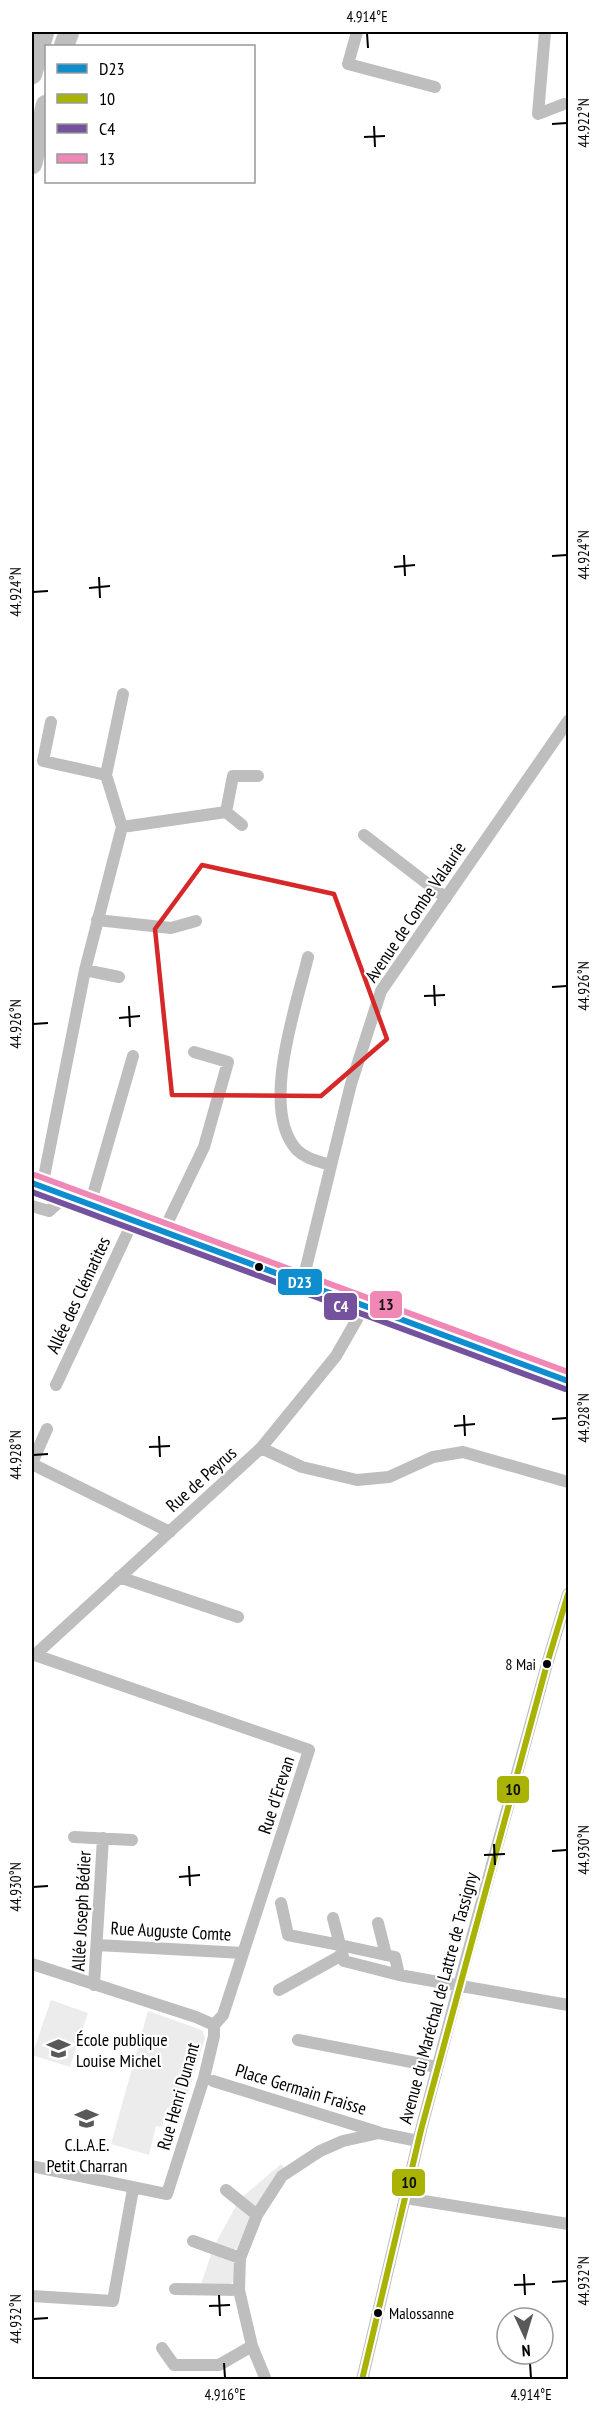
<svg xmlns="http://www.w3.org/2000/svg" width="600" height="2411" font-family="'PT Sans Narrow',sans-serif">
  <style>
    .green { fill: #ececec }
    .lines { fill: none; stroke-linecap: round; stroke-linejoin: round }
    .primary-casing { stroke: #dbdbdb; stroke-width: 21 }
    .minor { stroke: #bebebe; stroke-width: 12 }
    .secondary { stroke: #b8b8b8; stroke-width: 18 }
    .primary { stroke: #bebebe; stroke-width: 20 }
    .bus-1-casing { stroke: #fff; stroke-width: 10 }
    .bus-2-casing { stroke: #fff; stroke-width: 10 }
    .bus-3-casing { stroke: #fff; stroke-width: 10 }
    .bus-4-casing { stroke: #fff; stroke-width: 10 }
    .bus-1 { stroke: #0e8ece; stroke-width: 6 }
    .bus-2 { stroke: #a9b303; stroke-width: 6 }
    .bus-3 { stroke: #75529d; stroke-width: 6 }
    .bus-4 { stroke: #f088b6; stroke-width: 6 }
    .marked { fill: none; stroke: #d62828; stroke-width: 4.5; stroke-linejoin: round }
    .ticks { fill: none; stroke: #000; stroke-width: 2 }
    .bus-dot { fill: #000; stroke: #fff; stroke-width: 2 }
    .labels { text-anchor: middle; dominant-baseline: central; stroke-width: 4.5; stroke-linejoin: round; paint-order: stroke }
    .bus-label { font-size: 16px; fill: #000; stroke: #fff; text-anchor: end }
    .street-label { font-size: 18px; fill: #000; stroke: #fff }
    .poi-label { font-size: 18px; fill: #000; stroke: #fff; text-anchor: start }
    .line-badge { stroke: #fff; stroke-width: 2 }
    .badge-label { font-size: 16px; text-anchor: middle; font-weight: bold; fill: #fff }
    .pale-badge-label { font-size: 16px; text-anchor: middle; font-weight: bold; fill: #111 }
    .neatline { fill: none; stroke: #000; stroke-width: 2 }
    .ticks-label { font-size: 15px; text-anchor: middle; fill: #000 }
  </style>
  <rect width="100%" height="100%" fill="#fff"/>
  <path class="green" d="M51 2000 88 2013 70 2067 32 2055Z
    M148 2011 202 2030 205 2038 183 2109 167 2108 162 2127 156 2126 149 2155 111 2144Z
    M281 2164 286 2171 255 2209 240 2199Z
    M237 2204 251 2216 237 2248 232 2251 214 2246Z
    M212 2252 231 2259 235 2264 234 2281 227 2287H200Z"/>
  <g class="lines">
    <defs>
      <path id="primary" d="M64 46 69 32
        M32 74 44 32
        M32 164 46 105"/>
    </defs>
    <use href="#primary" class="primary-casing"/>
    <path class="minor" d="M357 32 348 64 435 87
      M545 32 538 114 564 104
      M51 722 43 761 106 775
      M226 812 242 825
      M122 827 226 812 233 776H258
      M364 835 446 898
      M97 920 171 928 196 921
      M308 957C297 1004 259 1110 297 1150 306 1159 318 1161 330 1165
      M85 970 119 977
      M42 1187 85 970 122 827 106 775 123 694
      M90 1205 133 1056
      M32 1206 49 1211 66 1196
      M163 1232 204 1147 228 1062 194 1052
      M302 1284 351 1084 381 991 568 721
      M56 1385 133 1221
      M261 1448 302 1467 357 1480 389 1477 433 1457 463 1452 568 1482
      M32 1463 47 1429
      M32 1464 170 1532
      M119 1577 238 1617
      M32 1654 309 1750 223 2015 214 2025
      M36 1654 261 1448 336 1356 364 1307
      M74 1837 132 1840
      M281 1903 288 1935 340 1945 333 1918
      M378 1923 386 1955
      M97 1945 243 1953
      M32 1964 196 2017 214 2025
      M399 1975 344 1961 340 1945 395 1957 399 1975 568 2005
      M94 1985 103 1838
      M279 1990 342 1955
      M298 2040 437 2067
      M213 2081 378 2132
      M32 2166 167 2194 204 2078 214 2036V2025
      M226 2190 257 2215
      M405 2198 568 2224
      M193 2241 240 2258
      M175 2289 239 2290
      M32 2296 113 2301 133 2189
      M162 2348 174 2365H219L252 2346
      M266 2380 252 2346 239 2290 240 2258 257 2215 282 2176 320 2151 343 2141 379 2133 418 2141
      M362 2380 421 2130 462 1974 547 1664 568 1594"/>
    <path class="secondary" d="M32 1183 568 1381"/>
    <use href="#primary" class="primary"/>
    <defs>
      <path id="bus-1" d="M32 1183 568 1381"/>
      <path id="bus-2" d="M362 2380 421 2130 547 1664 568 1594"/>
      <path id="bus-3" d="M32 1192 565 1389"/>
      <path id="bus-4" d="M35 1175 568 1372"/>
    </defs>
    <use href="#bus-1" class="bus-1-casing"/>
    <use href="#bus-2" class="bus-2-casing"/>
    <use href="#bus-3" class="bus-3-casing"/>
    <use href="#bus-4" class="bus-4-casing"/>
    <use href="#bus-1" class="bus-1"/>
    <use href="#bus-2" class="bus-2"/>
    <use href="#bus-3" class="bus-3"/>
    <use href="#bus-4" class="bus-4"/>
  </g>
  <path class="marked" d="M202 865 334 894 387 1039 321 1096 172 1095 155 929Z"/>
  <path class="ticks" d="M367 33 368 48M552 124 567 123M374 126 375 147M364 137 385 136M404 555 405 576M552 556 567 555M394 567 415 565M99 577 100 598M89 588 110 586M33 592 48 591M434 985 435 1006M552 987 567 986M424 996 445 995M129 1006 130 1027M119 1018 140 1016M33 1024 48 1023M464 1415 465 1436M552 1419 567 1418M454 1426 475 1424M159 1436 160 1457M149 1447 170 1446M33 1455 48 1454M494 1844 495 1865M552 1851 567 1850M484 1855 505 1854M189 1866 190 1886M179 1877 200 1875M33 1887 48 1886M524 2274 525 2295M552 2282 567 2281M514 2285 535 2284M219 2295 220 2316M209 2306 230 2305M33 2319 48 2318M224 2363 225 2378M530 2363 531 2378"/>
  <defs>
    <symbol id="school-bare" viewBox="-9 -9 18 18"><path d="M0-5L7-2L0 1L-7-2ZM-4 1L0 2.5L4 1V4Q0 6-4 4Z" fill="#595959" stroke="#fff" stroke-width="2.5" paint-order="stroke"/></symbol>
  </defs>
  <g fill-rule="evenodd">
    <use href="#school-bare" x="42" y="2032" width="33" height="33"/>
    <use href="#school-bare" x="70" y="2102" width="33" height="33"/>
  </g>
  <g class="bus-dot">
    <circle cx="259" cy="1267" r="5"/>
    <circle cx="547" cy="1664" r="5"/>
    <circle cx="378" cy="2313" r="5"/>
  </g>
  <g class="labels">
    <g class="bus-label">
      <text x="536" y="1664">8 Mai</text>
      <text x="389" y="2313" text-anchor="start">Malossanne</text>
    </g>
    <g class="street-label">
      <text transform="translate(415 912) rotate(-56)">Avenue de Combe Valaurie</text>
      <text transform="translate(78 1295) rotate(-65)">Allée des Clématites</text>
      <text transform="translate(201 1479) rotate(-42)">Rue de Peyrus</text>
      <text transform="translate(276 1795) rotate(-72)">Rue d'Erevan</text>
      <text transform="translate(81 1911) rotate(-87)">Allée Joseph Bédier</text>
      <text transform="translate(171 1931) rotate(3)">Rue Auguste Comte</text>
      <text transform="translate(438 1998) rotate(-75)">Avenue du Maréchal de Lattre de Tassigny</text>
      <text transform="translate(301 2089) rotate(17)">Place Germain Fraisse</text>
      <text transform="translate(178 2096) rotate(-74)">Rue Henri Dunant</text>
    </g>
    <g class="poi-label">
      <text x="76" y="2039">École publique<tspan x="76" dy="21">Louise Michel</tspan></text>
      <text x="87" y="2144" text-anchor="middle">C.L.A.E.<tspan x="87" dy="21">Petit Charran</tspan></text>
    </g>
  </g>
  <g class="line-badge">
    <rect x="277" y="1268" width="46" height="28" rx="6" fill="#0e8ece"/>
    <rect x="369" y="1290" width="34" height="29" rx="6" fill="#f088b6"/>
    <rect x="323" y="1292" width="35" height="29" rx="6" fill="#75529d"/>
    <rect x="496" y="1775" width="34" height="29" rx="6" fill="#a9b303"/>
    <rect x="391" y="2168" width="35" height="29" rx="6" fill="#a9b303"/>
  </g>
  <g class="badge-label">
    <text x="300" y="1288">D23</text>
    <text x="341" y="1312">C4</text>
  </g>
  <g class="pale-badge-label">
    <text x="386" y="1310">13</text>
    <text x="513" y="1795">10</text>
    <text x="409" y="2188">10</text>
  </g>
  <rect width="600" height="2411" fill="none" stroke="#ffffff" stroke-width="66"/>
  <rect x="45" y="45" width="210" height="138" fill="#ffffff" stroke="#999999" stroke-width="1.5"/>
  <rect x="57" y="64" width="30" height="9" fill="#0e8ece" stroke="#999999" stroke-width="1.5"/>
  <text x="99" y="75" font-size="18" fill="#000000">D23</text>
  <rect x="57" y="94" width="30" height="9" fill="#a9b303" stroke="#999999" stroke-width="1.5"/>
  <text x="99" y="105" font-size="18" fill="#000000">10</text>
  <rect x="57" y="124" width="30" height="9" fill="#75529d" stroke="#999999" stroke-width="1.5"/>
  <text x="99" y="135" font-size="18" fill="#000000">C4</text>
  <rect x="57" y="154" width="30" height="9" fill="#f088b6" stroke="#999999" stroke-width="1.5"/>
  <text x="99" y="165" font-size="18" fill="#000000">13</text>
  <g transform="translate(525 2336) rotate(176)"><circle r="28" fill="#ffffff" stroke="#999999" stroke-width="1.5"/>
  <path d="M0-4.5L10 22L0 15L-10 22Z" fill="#595959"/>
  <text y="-9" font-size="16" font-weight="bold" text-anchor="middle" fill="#000000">N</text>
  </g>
  <rect x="33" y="33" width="534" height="2345" class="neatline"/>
  <g class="ticks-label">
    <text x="367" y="22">4.914°E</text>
    <text transform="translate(584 123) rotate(-90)" y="5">44.922°N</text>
    <text transform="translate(584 555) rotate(-90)" y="5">44.924°N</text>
    <text transform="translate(16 592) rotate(-90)" y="5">44.924°N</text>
    <text transform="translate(584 986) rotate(-90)" y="5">44.926°N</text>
    <text transform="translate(16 1024) rotate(-90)" y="5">44.926°N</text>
    <text transform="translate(584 1418) rotate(-90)" y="5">44.928°N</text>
    <text transform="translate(16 1455) rotate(-90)" y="5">44.928°N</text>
    <text transform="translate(584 1850) rotate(-90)" y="5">44.930°N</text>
    <text transform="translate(16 1887) rotate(-90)" y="5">44.930°N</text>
    <text transform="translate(584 2281) rotate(-90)" y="5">44.932°N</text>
    <text transform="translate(16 2319) rotate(-90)" y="5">44.932°N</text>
    <text x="225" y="2400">4.916°E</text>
    <text x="531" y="2400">4.914°E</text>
  </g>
</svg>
